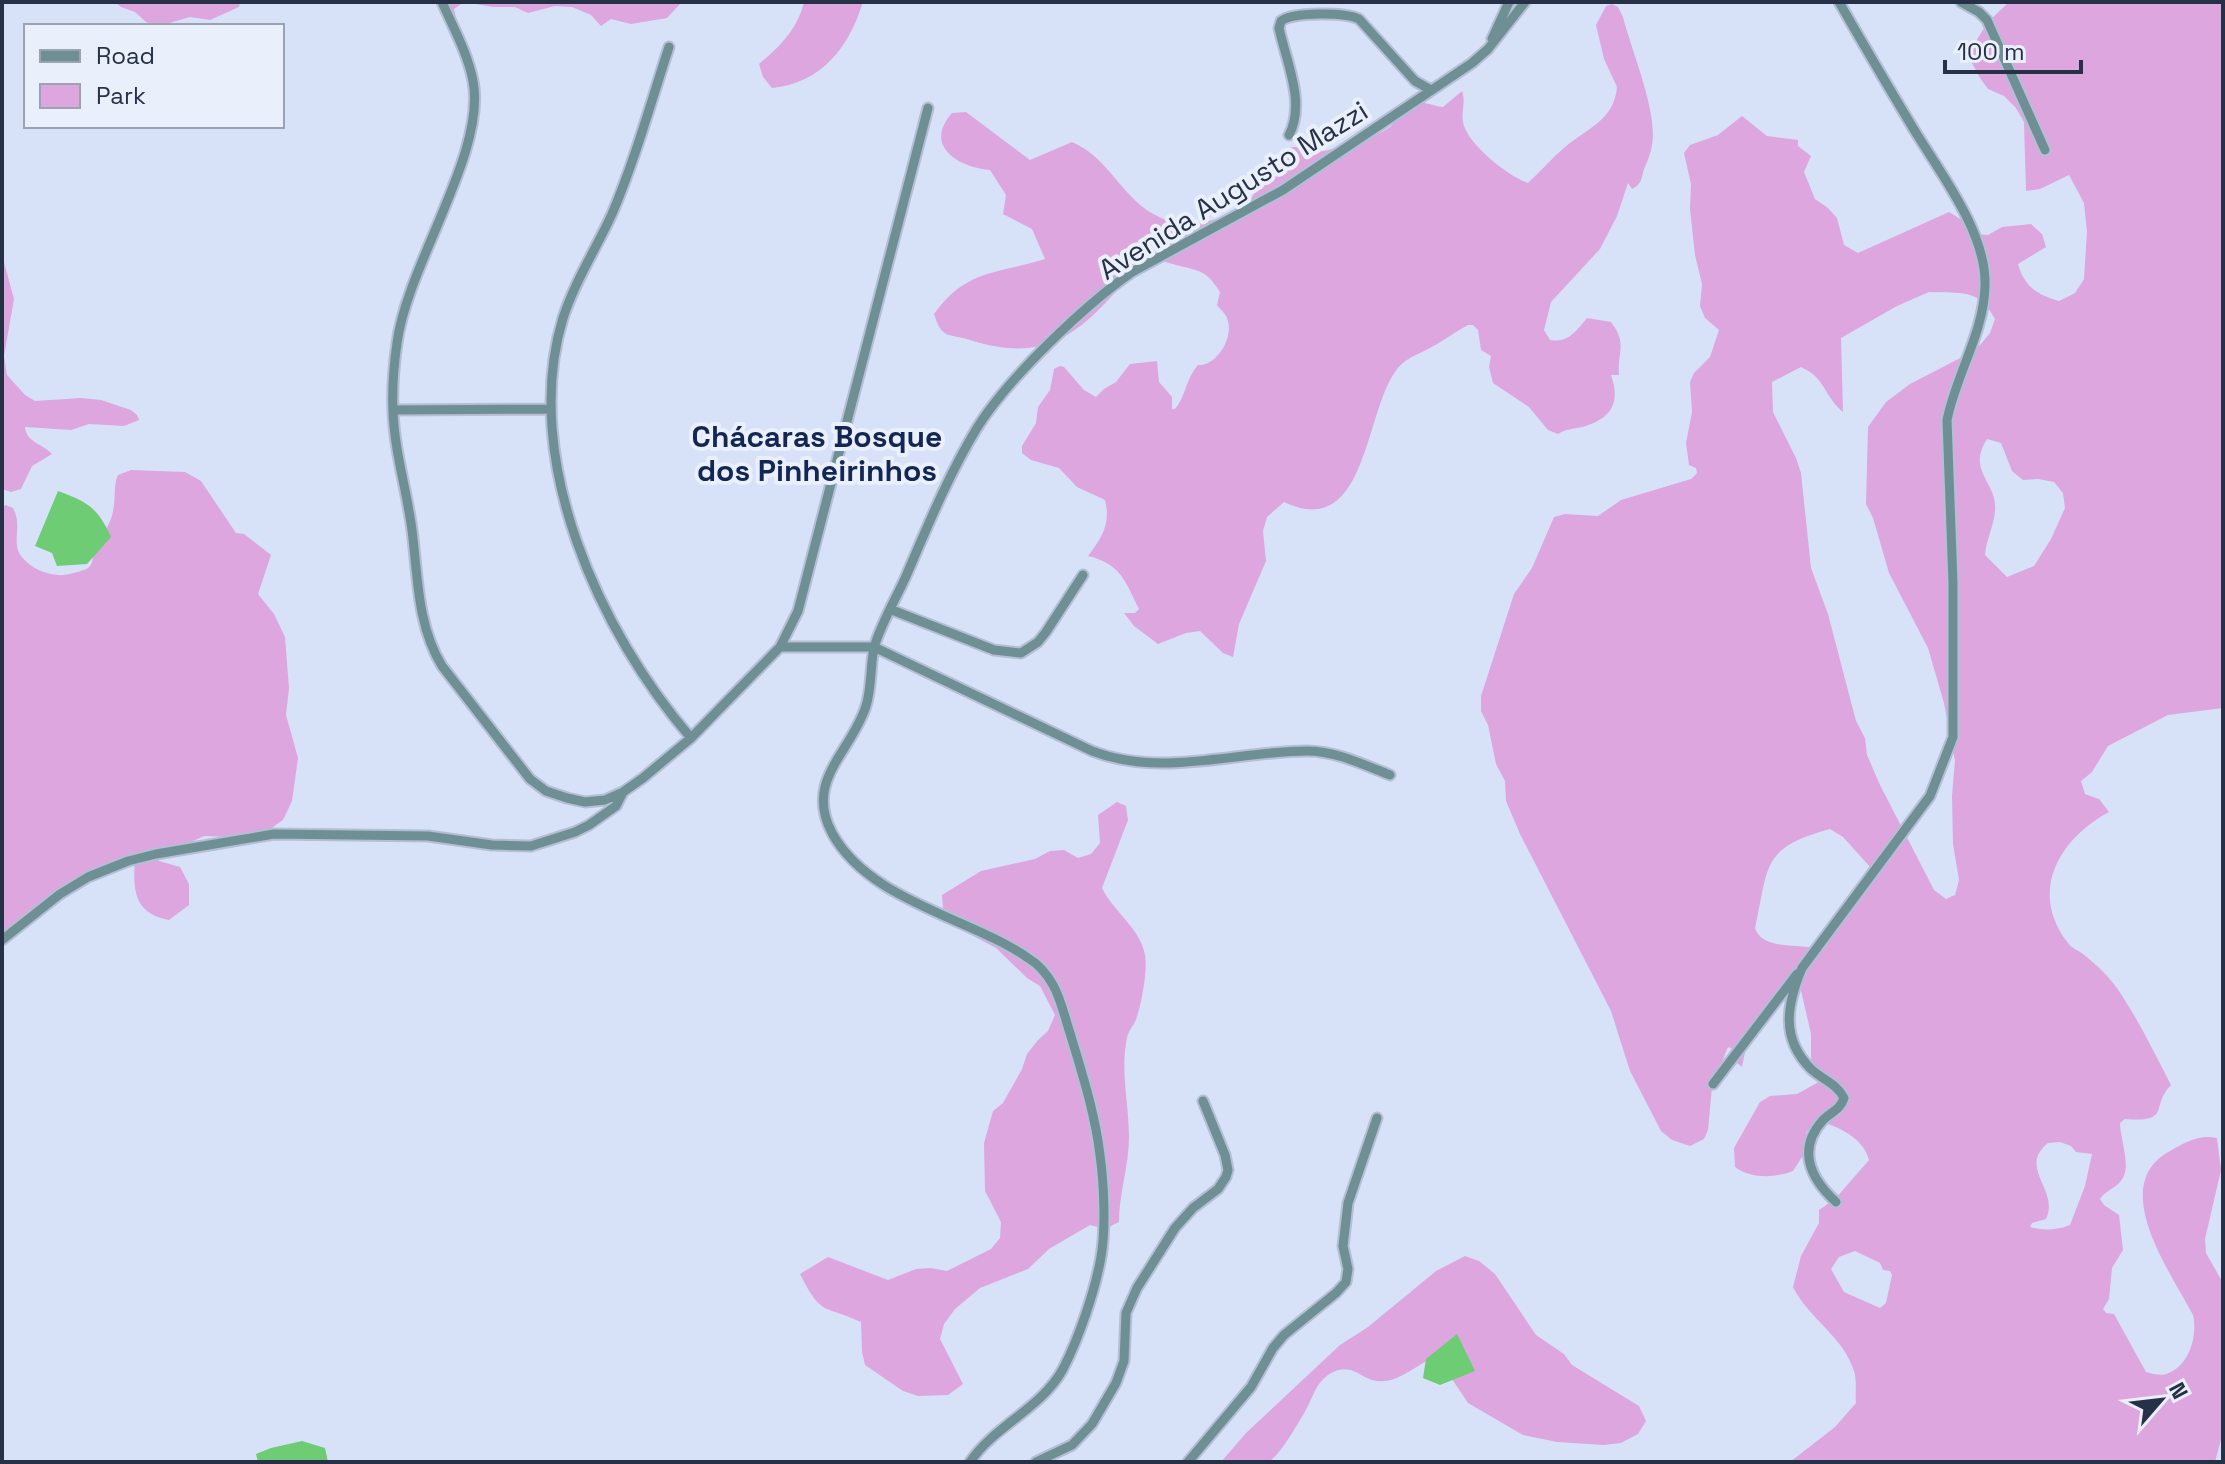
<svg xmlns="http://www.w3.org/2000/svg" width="2225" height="1464" font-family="'Space Grotesk',sans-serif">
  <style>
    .green { fill: #dda6df; fill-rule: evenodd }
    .water { fill: #6dcc74 }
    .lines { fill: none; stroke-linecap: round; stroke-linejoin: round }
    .minor-casing { stroke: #b4bed5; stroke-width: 13 }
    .minor { stroke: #6e9094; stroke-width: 9 }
    .labels { text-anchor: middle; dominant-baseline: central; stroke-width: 8; stroke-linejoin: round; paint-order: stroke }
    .street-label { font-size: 28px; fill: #263047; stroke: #e9effb }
    .neighbourhood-label { font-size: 30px; font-weight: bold; fill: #142653; stroke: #e9effb }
  </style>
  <rect width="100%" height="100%" fill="#d7e2f9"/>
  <path class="green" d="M115 2H240L239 7 210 20 190 17 159 26 146 22 135 12 121 7Z
    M440 2H682L667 18 631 24 611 19 601 26 591 15 572 7 555 6 528 13 515 7H493L464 2 454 9 459 31 452 32Z
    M804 2H863C849 47 822 83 772 88L763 77 759 64C780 47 798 28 804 2Z
    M2009 2H2223V708L2168 715 2108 746 2092 772 2081 781 2085 794 2099 799 2109 812C2059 839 2028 892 2068 943 2071 948 2078 950 2083 954 2097 965 2111 978 2121 994 2140 1023 2155 1054 2171 1085 2150 1106 2172 1123 2125 1119L2120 1123C2120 1140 2133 1169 2120 1182 2114 1189 2105 1191 2100 1199L2104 1205 2119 1215 2123 1250 2112 1268 2109 1299 2103 1309 2106 1313 2114 1314 2146 1372C2153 1374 2160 1376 2166 1374 2189 1367 2198 1336 2193 1315 2170 1271 2107 1185 2170 1151 2186 1142 2199 1134 2217 1138L2221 1170 2205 1239 2206 1253 2223 1283V1432L2215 1462H1790L1835 1427 1856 1403C1855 1393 1857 1380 1854 1371 1843 1336 1809 1319 1793 1287L1801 1256 1819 1223V1210L1835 1199 1869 1160C1864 1139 1840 1127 1821 1122L1806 1132 1811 1143 1793 1171C1775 1178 1751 1179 1735 1167L1734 1148 1760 1102 1770 1096 1797 1094 1824 1079 1811 1059V1034L1799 982 1796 979 1747 1042 1742 1067 1736 1062 1731 1048 1728 1047 1712 1087 1708 1130 1704 1139 1690 1146 1672 1140 1661 1131 1630 1071 1611 1011 1520 834 1506 801 1505 781 1496 764 1488 725 1481 711V696L1514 594 1532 568 1554 517 1565 514 1598 516 1621 500 1691 479 1697 473 1696 468 1689 465 1686 443 1692 412 1690 382 1694 373 1710 357 1719 330 1705 318 1700 306 1702 284 1695 255 1690 209 1691 184 1684 153 1690 145 1718 135 1742 116 1767 136 1798 140V146L1811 156 1804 172 1815 199 1828 208 1837 218 1844 245 1858 253 1949 212 1962 220 1972 234 1988 235 2002 227 2031 224 2042 234 2046 247 2018 264C2024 286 2037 295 2059 301L2075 293 2084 279 2087 232 2084 203 2069 175 2040 189 2026 191 2024 122 2016 108 2004 96 1988 89 1980 78 1972 63 1971 49 1988 22ZM1929 292C1961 294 1978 287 1995 319L1990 333 1981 344 1968 354 1910 384 1886 402 1868 427 1866 504 1873 518 1889 573 1928 648 1944 703 1955 761 1952 796 1953 844 1959 880 1955 895 1946 899 1934 890 1880 785 1867 755 1865 738 1856 721 1828 614 1811 568 1801 473 1796 458 1773 412 1772 382 1801 367C1826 378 1823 395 1843 412L1841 338 1897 306ZM1987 439 2001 443 2012 471 2023 480 2038 479 2054 482 2063 493 2065 508 2051 539 2034 566 2007 577 1985 555C1986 540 1994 526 1995 511 1998 482 1966 472 1987 439ZM1830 829 1843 837 1871 868 1836 923 1831 937 1819 949C1801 943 1762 951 1755 928 1769 865 1761 848 1830 829ZM2060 1142 2071 1146 2076 1152 2092 1154 2085 1186 2070 1225C2059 1230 2042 1231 2030 1227L2032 1223 2046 1219C2060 1190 2017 1168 2048 1143ZM1855 1251 1880 1263 1883 1270 1890 1271 1892 1275 1886 1303 1880 1308 1844 1292 1831 1269 1839 1257Z
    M1612 4 1618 7 1623 17C1632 52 1658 112 1652 145 1651 153 1647 162 1644 169 1641 179 1642 184 1632 189L1628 183 1617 216 1600 249 1551 302 1544 330 1550 340C1569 343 1576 331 1587 318L1611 322C1628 344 1617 352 1619 375H1611C1621 403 1611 419 1582 427 1573 429 1566 429 1558 434L1548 430 1529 407 1493 383 1489 367 1491 356 1481 350 1478 330 1473 325H1468C1455 332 1443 341 1430 348 1417 355 1403 359 1395 372 1364 416 1366 541 1284 502L1267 517 1263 531 1266 561 1239 624 1233 657 1223 653 1200 631 1186 633 1158 644 1134 626 1124 613H1135L1139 609C1125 581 1121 564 1088 556 1102 537 1111 524 1105 500L1077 487 1059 468 1031 460 1022 453V446L1036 423 1038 407 1050 390 1054 369 1060 366 1064 367 1084 390 1096 397 1104 389 1116 382 1130 364 1157 361 1159 382 1172 397V409H1175C1186 396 1186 378 1198 365 1218 366 1236 334 1226 316 1224 312 1220 309 1217 305L1220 292C1206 270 1200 271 1176 265 1165 262 1156 258 1144 257 1131 267 1127 278 1117 290 1072 342 1037 361 970 340 948 333 942 340 934 314 966 269 997 274 1045 259L1032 229 1003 214 1006 195 990 170C958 167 923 146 952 113L966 112 1030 160 1072 142C1114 160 1124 208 1170 221 1191 227 1236 219 1249 201 1263 183 1261 167 1283 151 1297 141 1309 153 1324 151 1331 150 1340 146 1347 144 1360 141 1377 136 1387 129 1399 122 1404 104 1420 103 1427 102 1435 107 1443 107L1462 91C1466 102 1461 111 1463 122 1466 143 1509 177 1528 183 1541 171 1552 158 1565 147 1588 128 1614 120 1617 87L1604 59 1596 25 1606 6Z
    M2 255 14 299 4 356 7 375 25 395 35 401 81 398 101 400 131 410 137 415 139 420 124 426 89 424 71 430 25 427C26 442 43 444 52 454L32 466 21 489 11 492 2 489Z
    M131 470 185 472 201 481 236 533 244 534 271 555 258 594 274 614 285 637 289 688 286 715 298 758 292 801 283 820 253 841 230 837 204 836 157 858 159 861 180 867 189 884V905L169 920C133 913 133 889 135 859L130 854 78 878 2 932V507L6 505 13 508C23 526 11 543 21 556 31 568 44 574 59 575 64 576 84 571 88 568 93 565 93 556 94 551 99 537 111 526 113 511 116 499 113 485 118 475Z
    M1117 802 1126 806 1128 820 1102 888C1113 911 1141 929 1145 955 1148 970 1141 1008 1135 1022 1132 1027 1128 1032 1127 1038 1120 1070 1129 1104 1129 1137 1129 1166 1119 1193 1119 1222L1105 1229 1090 1225 1049 1249 1028 1269 980 1288 955 1309 944 1324 940 1339 963 1384 948 1395 918 1396 903 1391 865 1365 862 1352 861 1322C822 1304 822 1317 800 1274L828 1257 888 1280 916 1269 931 1268 947 1271 991 1249 1000 1238 1001 1222 985 1191 984 1143 993 1111 1003 1103 1022 1069 1027 1054 1038 1040 1048 1031 1055 1015 1040 986 1027 978 996 948 951 924 943 909 942 895 981 871 1035 859 1050 851 1064 850 1078 858 1091 854 1100 843 1098 815Z
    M1465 1256 1479 1261 1495 1274 1536 1335 1564 1354 1572 1365 1639 1406 1646 1421 1638 1434 1621 1443 1604 1445 1557 1442 1523 1435 1468 1403 1450 1376 1430 1359C1417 1366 1399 1380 1385 1381 1361 1384 1354 1358 1328 1375 1316 1384 1314 1394 1308 1406 1299 1422 1283 1451 1269 1462H1221L1246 1433 1340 1345 1368 1327 1436 1271Z"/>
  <path class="water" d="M58 491C88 502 98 508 111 537L87 564 57 566 52 553 35 546Z
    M1457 1334 1475 1371 1440 1385 1423 1378 1426 1359Z
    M302 1441 325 1448 328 1462H258L256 1454 271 1448Z"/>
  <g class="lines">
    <defs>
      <path id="minor" d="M442 2C453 27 468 54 473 81 487 152 407 265 397 343 394 364 392 388 393 410 394 450 407 491 412 530 418 577 417 625 442 666L530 779 546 791 567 798 585 802 605 800 623 792 643 778 691 738 780 647 798 611 928 108
        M1961 2 1979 12 1987 20 2045 150
        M1492 39 1509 2
        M669 47C651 102 635 160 612 214 596 249 575 281 563 318 520 459 600 633 691 738
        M1289 135C1306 103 1286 61 1279 28L1281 21C1293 12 1345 12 1359 19L1415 81 1431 90
        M393 410 551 409
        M892 610 994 650 1021 653 1038 642 1046 632 1083 575
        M780 647H874L1092 751C1162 778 1236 751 1307 751 1336 751 1364 765 1390 775
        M2 940 60 894 88 877 128 861 156 854 274 834 428 836 492 845 531 846 575 832 589 825 616 806 623 792
        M1713 1084 1797 974
        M1836 1202C1811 1179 1796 1150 1823 1120 1831 1112 1841 1109 1844 1098 1836 1083 1823 1080 1811 1069 1780 1038 1787 1004 1802 968L1930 796 1953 737V583L1947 420C1956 375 1984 332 1985 286 1987 231 1937 169 1910 123 1886 83 1862 42 1839 2
        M970 1462C995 1425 1041 1409 1063 1369 1079 1338 1095 1291 1101 1257 1106 1228 1104 1184 1100 1155 1095 1113 1082 1073 1070 1033 1065 1018 1061 999 1053 985 1047 974 1038 964 1028 958 969 917 869 901 832 833 804 780 851 753 866 706 872 687 870 667 874 648 880 625 897 597 907 574 928 525 949 474 977 428 1008 378 1084 306 1132 272L1283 190 1472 63 1488 49 1525 2
        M1036 1462 1072 1445 1092 1424 1116 1383 1124 1361 1126 1313 1137 1288 1175 1228 1193 1208 1218 1189 1226 1177 1228 1170 1225 1155 1203 1101
        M1188 1462 1251 1387 1273 1348 1284 1335 1336 1293 1346 1282 1348 1269 1343 1246 1348 1203 1377 1118"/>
    </defs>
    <use href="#minor" class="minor-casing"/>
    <use href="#minor" class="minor"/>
  </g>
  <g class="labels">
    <g class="street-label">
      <text transform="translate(1233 190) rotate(-32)">Avenida Augusto Mazzi</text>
    </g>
    <g class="neighbourhood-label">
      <text x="817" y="436">Chácaras Bosque<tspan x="817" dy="34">dos Pinheirinhos</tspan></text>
    </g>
  </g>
  <rect width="2225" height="1464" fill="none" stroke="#263047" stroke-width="8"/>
  <rect x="24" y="24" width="260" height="104" fill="#e9effb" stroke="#9ba3b3" stroke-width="2"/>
  <rect x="40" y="50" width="40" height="12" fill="#6e9094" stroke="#9ba3b3" stroke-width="2"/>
  <text x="96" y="64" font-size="24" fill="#263047">Road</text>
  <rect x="40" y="84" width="40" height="24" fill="#dda6df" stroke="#9ba3b3" stroke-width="2"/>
  <text x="96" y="104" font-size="24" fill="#263047">Park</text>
  <g transform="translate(2161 1400) rotate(62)" stroke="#e9effb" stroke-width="6" paint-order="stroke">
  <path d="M0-6L14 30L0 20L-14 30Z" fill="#263047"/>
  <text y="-12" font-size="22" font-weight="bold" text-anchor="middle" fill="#263047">N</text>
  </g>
  <path d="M1945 60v12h136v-12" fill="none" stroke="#263047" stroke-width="4"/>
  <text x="1957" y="60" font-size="24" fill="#263047" stroke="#e9effb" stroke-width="6" paint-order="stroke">100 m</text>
</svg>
